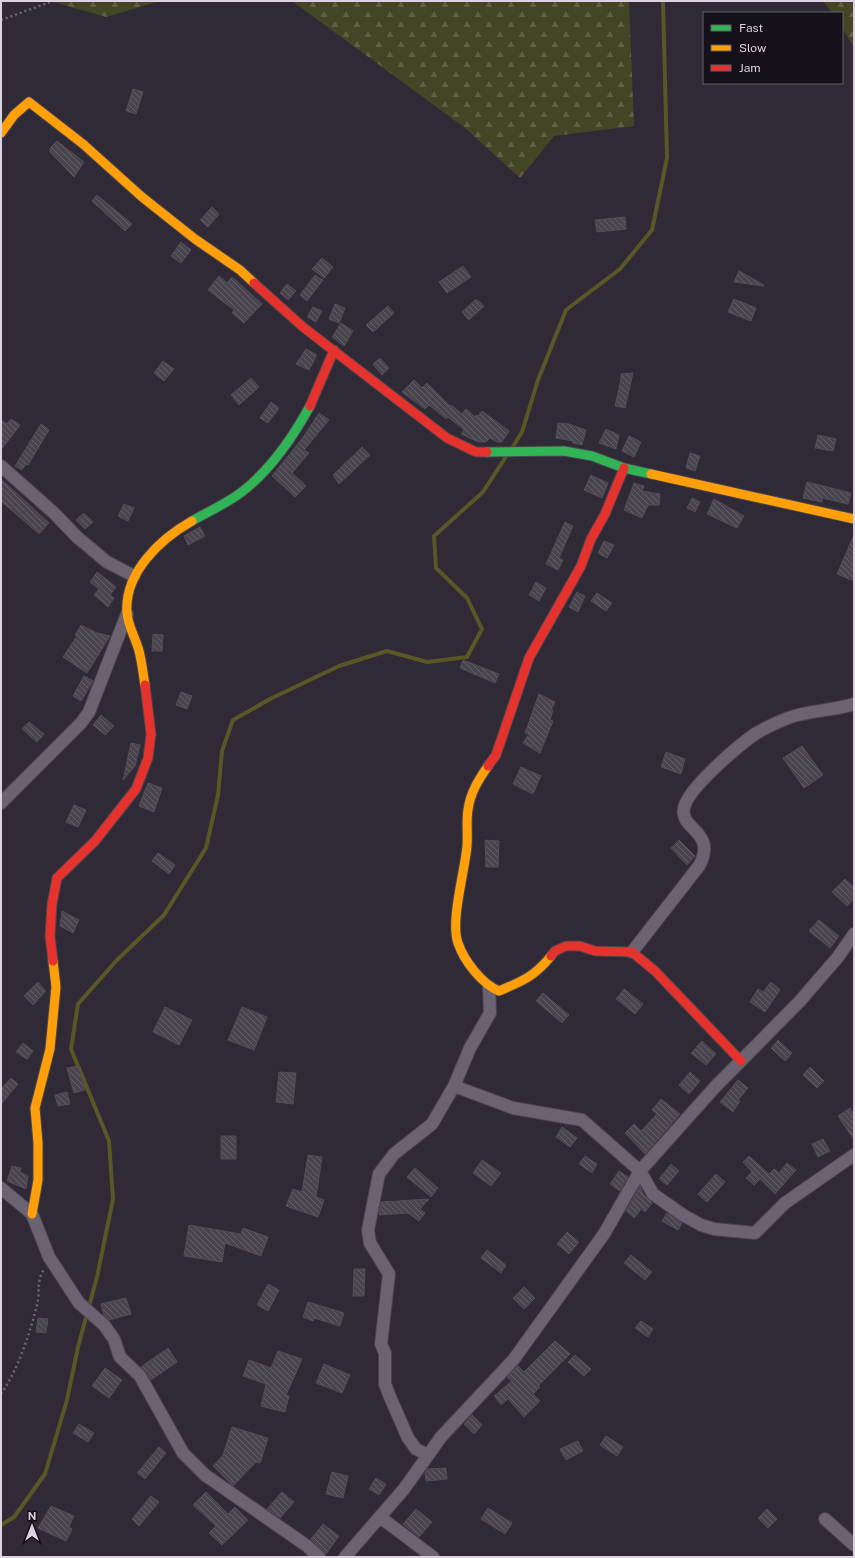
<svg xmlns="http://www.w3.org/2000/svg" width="855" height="1558" font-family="'Public Sans',sans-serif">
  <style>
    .forest { fill: url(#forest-firs) }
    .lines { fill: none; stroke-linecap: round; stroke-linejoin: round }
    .stream { stroke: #565826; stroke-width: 4 }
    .building { fill: url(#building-back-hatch); stroke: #534d59 }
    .street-casing { stroke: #4b4551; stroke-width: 14 }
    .fast-casing { stroke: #4b4551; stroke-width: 11 }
    .slow-casing { stroke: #4b4551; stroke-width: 11 }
    .jam-casing { stroke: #4b4551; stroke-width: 11 }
    .path { stroke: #6d6772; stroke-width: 2.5; stroke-dasharray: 2 3; stroke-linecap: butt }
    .street { stroke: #6b6371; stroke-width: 12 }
    .fast { stroke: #30b455; stroke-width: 9 }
    .slow { stroke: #ff9f0a; stroke-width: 9 }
    .jam { stroke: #e5322d; stroke-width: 9 }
  </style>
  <defs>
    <pattern id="forest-firs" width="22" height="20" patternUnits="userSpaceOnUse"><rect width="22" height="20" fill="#444525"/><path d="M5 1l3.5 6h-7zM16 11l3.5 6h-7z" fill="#5e5f44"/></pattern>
    <pattern id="building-back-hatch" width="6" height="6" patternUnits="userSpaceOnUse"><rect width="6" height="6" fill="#4a444e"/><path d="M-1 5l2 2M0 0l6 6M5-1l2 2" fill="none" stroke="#645e67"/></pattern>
  </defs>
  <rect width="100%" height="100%" fill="#302936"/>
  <path class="forest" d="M50 1H160L106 17Z
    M292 1H629L634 126 554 136 520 178 465 128Z
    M823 1H854V47L842 28V13H832Z"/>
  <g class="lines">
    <path class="stream" d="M512 448 522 432 538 380 566 310 620 269 652 230 667 158 663 1
      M1 1525 14 1517 45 1474 67 1400 78 1347 97 1277 113 1199 109 1141 71 1049 78 1004 117 960 164 915 206 848 218 795 222 751 233 720 270 699 339 666 387 651 427 662 467 657 482 629 467 598 436 568 434 536 483 492 507 455"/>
  </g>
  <path class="building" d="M133 89 143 92 136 114 126 111Z
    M57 141 84 162 74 177 50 152V148Z
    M97 195 132 224 125 231 92 201Z
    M212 207 219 214 208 227 200 220Z
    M625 217 626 229 597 232 595 220Z
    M181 242 191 250 181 263 171 256Z
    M322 258 333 267 324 278 312 269Z
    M463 266 471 277 447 293 439 282Z
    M739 271 764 285V286L734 282Z
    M315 275 323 280 307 301 300 295Z
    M219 276 227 283 232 277 262 304 244 323 232 313 234 310 208 290Z
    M287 284 296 291 288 300 280 293Z
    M476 299 484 306 469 320 462 312Z
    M734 299 756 308 751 321 728 312Z
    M335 304 345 308 339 323 329 319Z
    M388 306 394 313 373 332 366 325Z
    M313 307 322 311 316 322 307 317Z
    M341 323 353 331 344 346 332 337Z
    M306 349 317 355 309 370 296 364Z
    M380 358 389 368 382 375 373 364Z
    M163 361 174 369 164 381 154 373Z
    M633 373 625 408 615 406 621 380V374Z
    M251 378 259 387 239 405 231 395Z
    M414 380 422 388 427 383 450 406 451 405 462 414 466 409 475 417 476 415 478 416 482 411 509 431 502 442H497L490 438 486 442H478L461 434 464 430 448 417 446 419 429 405 425 409 402 392Z
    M271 402 279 408 268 423 260 418Z
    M319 413 329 420 304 450 309 453 292 473 306 486 295 497 272 476 304 436Z
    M11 419 20 425 1 450V420L7 424Z
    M558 423 569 424 586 430 582 445 573 443V441L556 438Z
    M41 424 49 430 28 465 26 464 22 470 15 466Z
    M606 429 619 435 616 449 599 443Z
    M818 435 836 439 833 451 815 448Z
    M629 436 641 442 634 457 622 451Z
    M362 447 370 455 339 484 333 475Z
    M690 453 700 456 695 471 686 468Z
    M591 475 608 483 602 498 584 490Z
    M1 479 49 523 39 534 1 501Z
    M807 482 851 493 848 504 822 498V502L803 498Z
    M634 483 644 486 642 491 660 494 659 505H648L642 518 624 510Z
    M692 498 700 502 695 512 687 508Z
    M714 499 744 516 737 528 707 514Z
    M124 504 134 508 128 521 118 516Z
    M84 513 93 522 85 529 76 520Z
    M565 522 573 526 559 558 563 560 558 570 546 564Z
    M200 527 205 536 188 545 184 536Z
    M854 535V581L837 574Z
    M604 541 614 545 607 558 598 553Z
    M97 572 116 587 110 595 114 598 108 607 94 595 99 589 90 582Z
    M536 582 546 588 539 601 529 595Z
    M577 592 585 596 578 612 569 607Z
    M597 593 612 603 606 611 591 601Z
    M81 625 97 633 110 636 87 673 63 657 77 636 75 635Z
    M153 634 163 635 162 651H152Z
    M463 660 499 674 495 683 460 668Z
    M84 676 93 681 81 701 73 696Z
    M181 692 192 696 187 709 176 705Z
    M539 694 555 702 551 710H553L550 720 553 721 540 753 523 743 529 734 525 733Z
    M101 715 114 726 105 735 93 725Z
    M29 722 44 734 37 742 22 729Z
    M131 743 140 745V746L135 766 123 780Z
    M802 746 823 775 804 788 783 758Z
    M666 752 685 759 681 774 661 767Z
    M521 767 541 776 533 794 513 784Z
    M148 783 162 788 154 812 139 806Z
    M74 805 86 810 78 827 66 822Z
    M485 840 499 841 498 867H486Z
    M679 840 695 856 687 865 671 848Z
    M158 853 175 865 169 874 152 861Z
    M845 879 854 887V899L847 906 832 892Z
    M62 911 79 920 73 933 60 926Z
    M819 920 839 936 830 948 809 931Z
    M38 982 46 991 33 1005 24 996Z
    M771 982 780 990 765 1012 750 1002 758 989 763 992Z
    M624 989 643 1004 635 1014 616 999Z
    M543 993 569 1015 562 1023 536 1001Z
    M165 1007 192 1020 179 1045 153 1032Z
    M242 1007 267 1017 254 1050 228 1040Z
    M778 1040 792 1053 785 1061 771 1048Z
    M702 1041 716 1054 706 1065 691 1053Z
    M23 1043 33 1051 27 1059 16 1052Z
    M78 1066 85 1090 74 1093 67 1068Z
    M810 1067 824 1081 817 1088 803 1075Z
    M279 1072 296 1073 293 1104 276 1102Z
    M690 1072 700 1081 689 1094 679 1085Z
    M11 1078 18 1084 1 1104V1089Z
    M738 1080 748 1088 738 1100 740 1101 733 1112 720 1102Z
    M67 1092 70 1104 58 1106 55 1095Z
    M661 1099 680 1114 645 1154 625 1133 634 1124 641 1131 657 1114 652 1110Z
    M850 1108 854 1115V1140L838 1116Z
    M562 1127 577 1138 570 1147 556 1137Z
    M221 1136H236V1159H221Z
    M823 1139 830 1151 818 1157 812 1144Z
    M308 1155 322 1157 316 1197 324 1200 318 1217 286 1206 293 1189 302 1192Z
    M585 1156 597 1164 592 1173 579 1164Z
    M749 1156 769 1174 774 1169 779 1173 787 1163 796 1170 775 1194 760 1179 754 1185 746 1178 752 1172 743 1162Z
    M482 1160 501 1173 491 1186 473 1173Z
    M671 1164 679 1171 667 1185 659 1179Z
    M12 1166 21 1168 20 1172 28 1176 26 1189 7 1181Z
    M415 1168 438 1188 431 1197 407 1177Z
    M619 1171 628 1177 620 1191 610 1184Z
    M716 1174 725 1182 707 1202 698 1194Z
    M640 1186 643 1194 652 1203 645 1212 641 1209 634 1218 626 1211Z
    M429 1199 420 1209 425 1213 419 1221 408 1213 379 1215 381 1202Z
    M667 1213 682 1223 678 1230 662 1221Z
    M189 1225 241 1234 243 1228 268 1237 261 1256 225 1243 222 1262 184 1256Z
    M567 1232 579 1242 569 1254 557 1244Z
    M487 1250 506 1265 501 1273 481 1258Z
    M631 1255 652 1272 645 1280 624 1263Z
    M354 1269H365L364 1296H353Z
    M268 1284 279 1290 268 1311 257 1305Z
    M524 1287 535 1298 524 1309 513 1298Z
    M126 1298 131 1314 109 1320 104 1315 101 1304Z
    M308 1302 344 1313 340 1326 314 1318 313 1321 303 1317Z
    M38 1318 48 1319 46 1333 36 1332Z
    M641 1321 653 1329 648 1337 635 1328Z
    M555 1341 570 1354 538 1386 540 1387 533 1394 540 1401 524 1417 508 1399 501 1405 494 1396 512 1381 507 1377 518 1366 524 1372Z
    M168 1348 177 1362 151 1380 141 1367Z
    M278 1351 302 1359 286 1395 289 1396 285 1412 261 1406 266 1384 243 1376 249 1360 271 1368Z
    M575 1355 591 1369 584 1376 568 1362Z
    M324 1364 350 1375 342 1393 316 1383Z
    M105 1368 122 1380 109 1398 92 1386Z
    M472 1415 482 1425 474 1434 464 1424Z
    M79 1424 94 1433 88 1442 73 1433Z
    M232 1427 268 1438 260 1463 256 1462 233 1486 213 1466 223 1455Z
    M606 1436 623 1447 617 1456 600 1445Z
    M578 1441 583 1451 566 1460 560 1449Z
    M159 1447 166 1453 145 1479 137 1473Z
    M446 1468 447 1479 426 1481 425 1473 427 1469Z
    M332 1472 348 1476 343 1498 326 1494Z
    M376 1478 386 1484 379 1495 369 1489Z
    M206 1492 228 1514 235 1507 248 1520 222 1545 209 1533 216 1526 193 1505Z
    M282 1492 294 1502 280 1518 267 1509Z
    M151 1496 159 1502 139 1526 132 1519Z
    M51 1506 74 1516 69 1527 72 1529 66 1541 38 1528Z
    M488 1508 512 1523 505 1534 481 1519Z
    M416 1509 432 1522 419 1537 403 1524Z
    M767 1509 777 1519 768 1528 758 1518Z
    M323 1524 339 1536 326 1554 311 1539Z"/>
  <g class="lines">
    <defs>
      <path id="street" d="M1 466 54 513 77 537 107 562 134 576
        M1 803 81 723 89 712 127 614
        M632 952 699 866C718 831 679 830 684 808 688 788 738 746 755 734 765 728 778 722 788 718 809 710 833 711 854 704
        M454 1086 513 1108 582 1120 640 1171 653 1194 683 1215 701 1225 714 1229 755 1233 785 1203 854 1155
        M1 1188 32 1214 49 1257 79 1303 104 1325 114 1339 120 1357 140 1376 183 1453 205 1475 307 1546 319 1557
        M428 1455 416 1449 408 1438 390 1397 385 1384V1353L381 1344 389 1274 370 1243 368 1230 379 1174 394 1154 432 1124 454 1086 470 1048 490 1013 489 987
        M380 1517 433 1557
        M825 1519 854 1545
        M345 1557 404 1489 441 1437 514 1359 604 1234 640 1171 715 1087 800 1001 838 957 854 934"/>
      <path id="fast" d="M487 452 564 451 592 456 624 468 651 474
        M192 521C209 511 228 503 243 491 271 469 293 437 310 406"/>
      <path id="slow" d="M1 133 14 115 29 102 83 144 142 197 195 239 240 270 254 283
        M651 474 854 519
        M145 685C143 674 142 662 139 651 136 639 128 626 127 613 124 573 160 539 192 521
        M488 766C479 779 470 793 468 810 466 822 468 834 467 846 465 871 450 921 458 943 464 961 482 984 499 991 523 981 535 976 551 956
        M32 1214 38 1180V1143L35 1108 50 1049 56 987 53 961"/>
      <path id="jam" d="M254 283 303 327 447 438 476 452H487
        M310 406 334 350
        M488 766 496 755 529 658 581 566 591 539 605 514 624 468
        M551 956 555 951 566 946H580L595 951 632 952 655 971 741 1061
        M53 961 50 936 52 904 57 878 95 841 136 789 148 758 151 734 145 685"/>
    </defs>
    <use href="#street" class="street-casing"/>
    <use href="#fast" class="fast-casing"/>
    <use href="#slow" class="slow-casing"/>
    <use href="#jam" class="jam-casing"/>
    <path class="path" d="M1 20 53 1
      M1 1394C19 1368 29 1335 37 1305 41 1289 35 1285 44 1269"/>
    <use href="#street" class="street"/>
    <use href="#fast" class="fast"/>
    <use href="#slow" class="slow"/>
    <use href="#jam" class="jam"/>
  </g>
  <rect width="855" height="1558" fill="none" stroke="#dad2e1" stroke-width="4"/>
  <rect x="703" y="12" width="140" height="72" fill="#16101a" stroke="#645e6a"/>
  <rect x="711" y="25" width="20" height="6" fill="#30b455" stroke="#645e6a"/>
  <text x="739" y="32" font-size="12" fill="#dad2e1">Fast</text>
  <rect x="711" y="45" width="20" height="6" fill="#ff9f0a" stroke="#645e6a"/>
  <text x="739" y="52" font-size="12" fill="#dad2e1">Slow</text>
  <rect x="711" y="65" width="20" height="6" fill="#e5322d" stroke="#645e6a"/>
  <text x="739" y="72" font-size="12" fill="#dad2e1">Jam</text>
  <g transform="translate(32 1526)" stroke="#16101a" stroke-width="3" paint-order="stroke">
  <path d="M0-3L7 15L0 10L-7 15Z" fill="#dad2e1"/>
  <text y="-6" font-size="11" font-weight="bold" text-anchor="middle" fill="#dad2e1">N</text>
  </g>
</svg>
